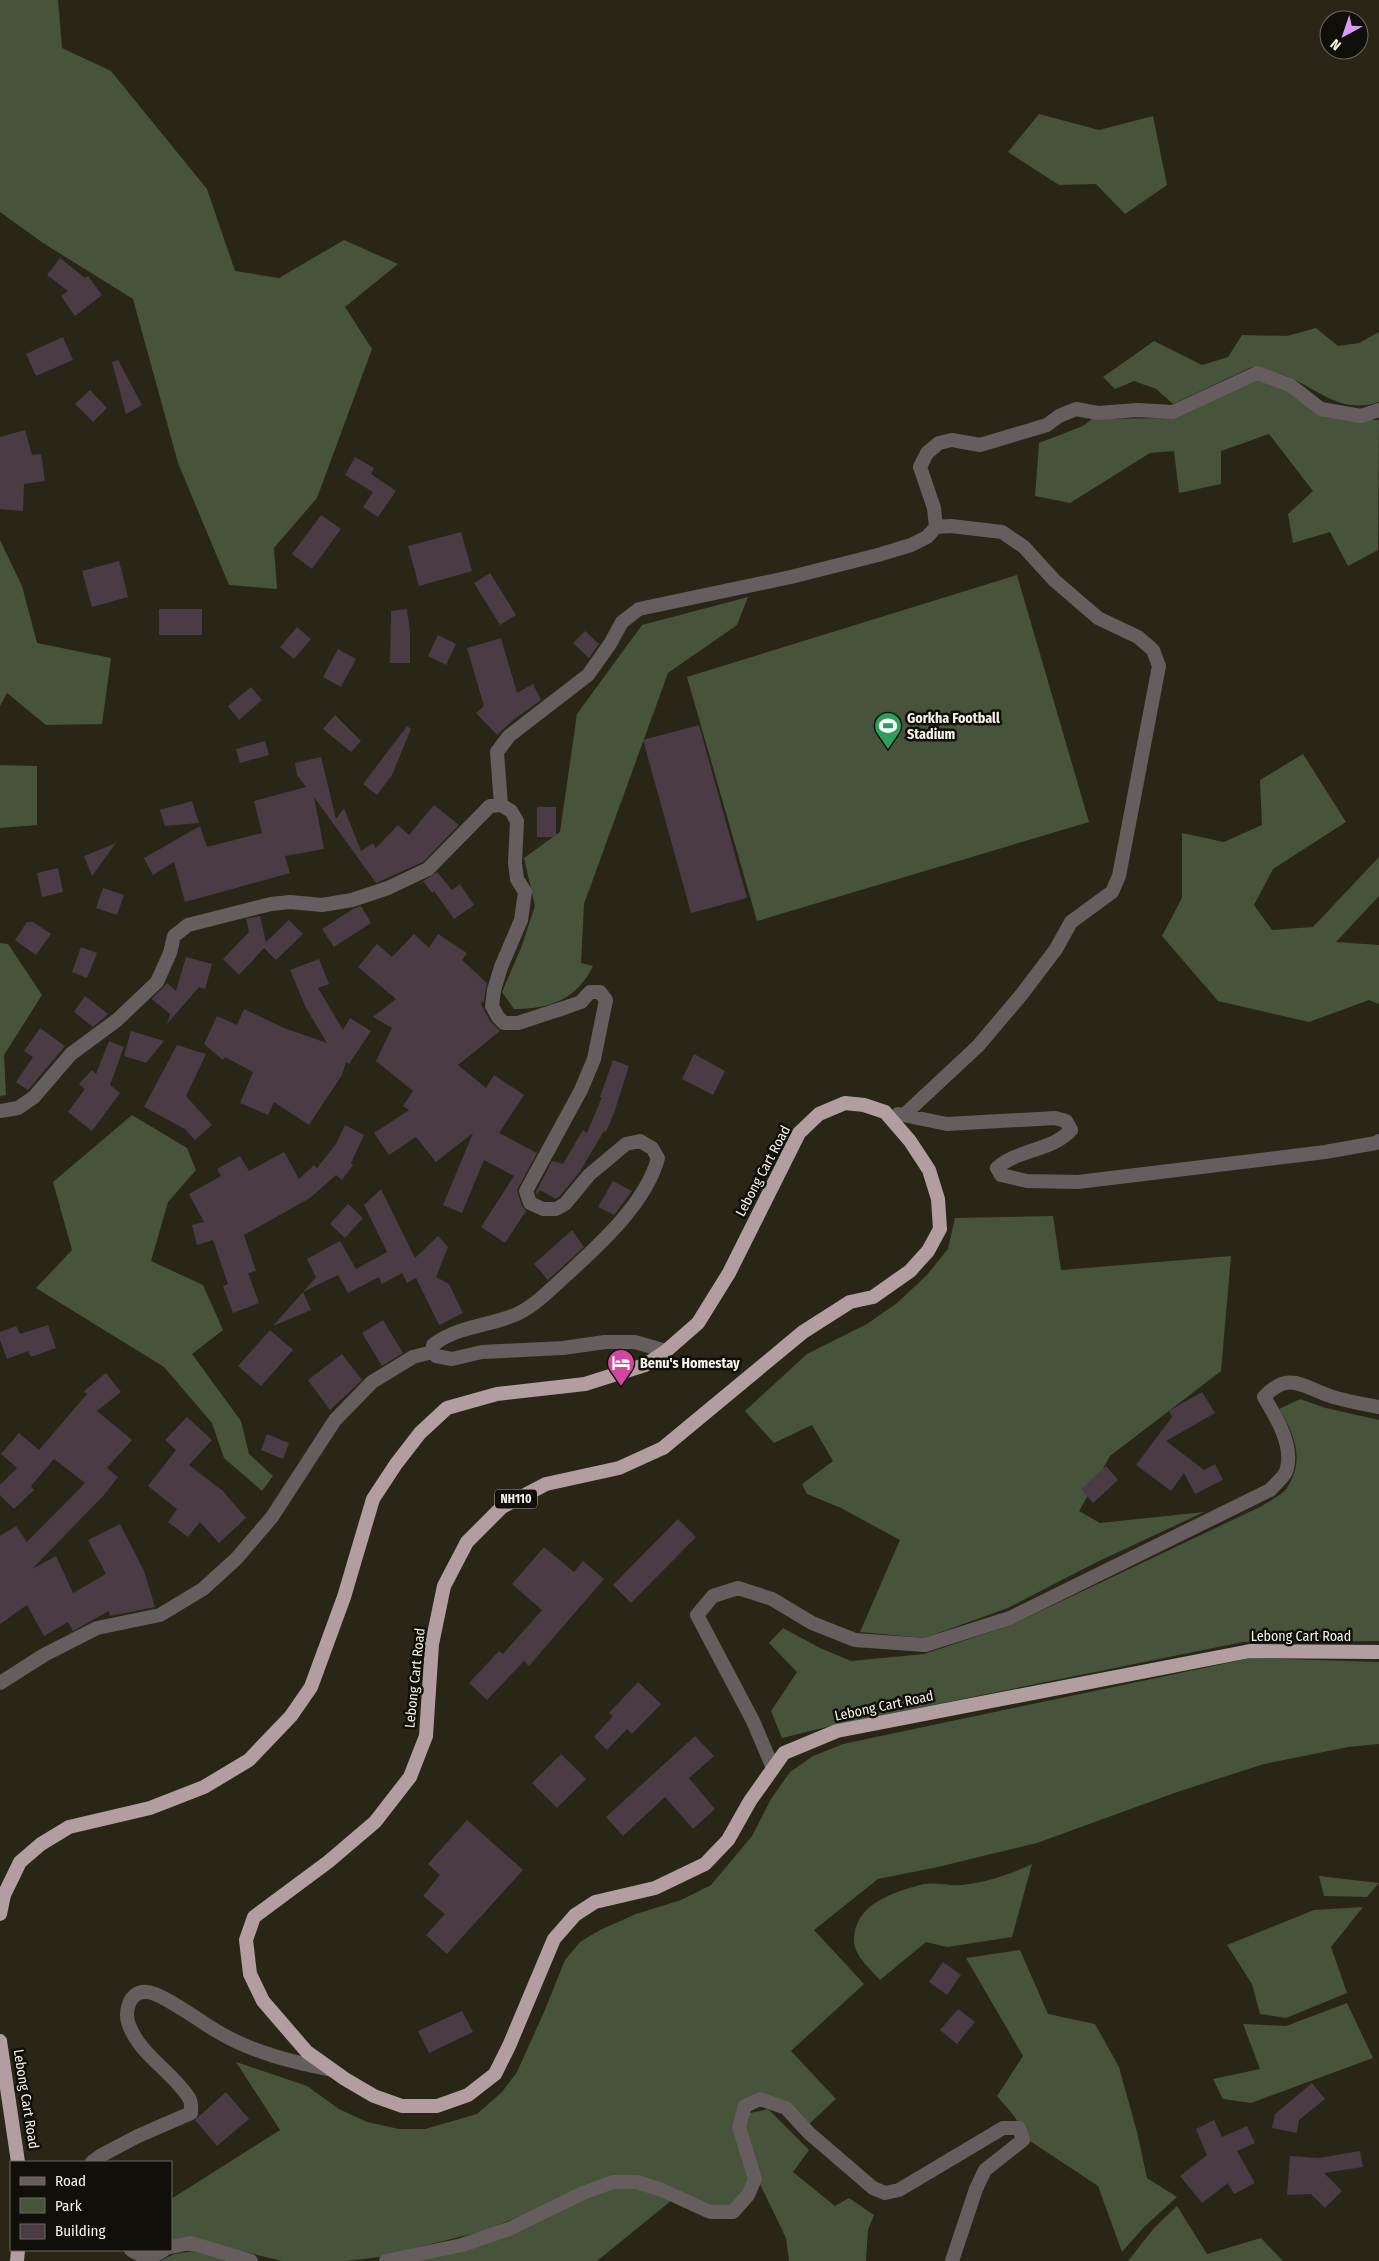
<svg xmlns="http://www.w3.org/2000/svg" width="1379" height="2261" font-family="'Fira Sans Condensed',sans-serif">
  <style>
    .green { fill: #47533b }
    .building { fill: #4a3b44 }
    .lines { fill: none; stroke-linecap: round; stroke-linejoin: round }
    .minor { stroke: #665d5e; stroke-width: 14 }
    .trunk { stroke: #b29ea0; stroke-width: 14 }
    .labels { text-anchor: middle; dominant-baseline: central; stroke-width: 5; stroke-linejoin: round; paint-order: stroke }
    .shield { fill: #100f09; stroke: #b1afa6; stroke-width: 1 }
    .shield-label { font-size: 12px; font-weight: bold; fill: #f6f4ea }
    .poi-label { font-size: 14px; font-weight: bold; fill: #f6f4ea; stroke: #100f09; text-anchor: start }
    .street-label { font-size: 14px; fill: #f6f4ea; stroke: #100f09 }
  </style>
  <rect width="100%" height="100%" fill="#292618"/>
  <path class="green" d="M0 0H58L62 48 111 71 207 189 235 271 279 278 344 240 398 264 345 307 372 349 317 498 274 548 277 589 229 585 178 463 133 299 43 243 0 212Z
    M1039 114 1099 130 1153 116 1167 185 1125 214 1096 184 1059 185 1008 152Z
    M1316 328 1338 346 1359 343 1379 332V402C1340 415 1319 389 1286 376 1275 372 1263 370 1252 367L1173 404 1156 389 1134 381 1115 389 1103 377 1154 341 1202 365 1228 357 1242 335 1287 336Z
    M1258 379 1368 420H1379L1378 550 1348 566 1330 532 1293 543 1288 514 1313 491 1269 434 1221 451V484L1179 493 1174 451 1150 453 1070 503 1035 496 1039 443 1083 426 1092 419 1176 418Z
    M0 540 22 586 37 643 111 658 102 724 46 725 7 693 0 706Z
    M1017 575 1089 822 757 921 687 677Z
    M748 597 737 625 668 673 584 904 581 963 593 966C577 1000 549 1009 514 1009L502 992 521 948 535 906 524 858 560 832 577 714 642 625Z
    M1303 754 1346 822 1273 869 1254 905 1272 930 1313 927 1379 857V896L1336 942 1379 945V1004L1369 1000 1309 1022 1218 1001 1162 936 1182 898V833L1224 842 1262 825 1260 780Z
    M0 765 37 766V825L0 828Z
    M0 943 8 944 42 995 4 1055 6 1095 0 1096Z
    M132 1115 187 1148 196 1170 168 1202 151 1261 203 1285 223 1330 192 1354 241 1421 249 1454 273 1476 262 1491 224 1458 212 1423 164 1367 36 1288 72 1250 53 1182Z
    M1053 1216 1061 1270 1231 1256 1221 1371 1110 1456 1079 1511 1100 1523 1204 1512 1095 1563 1008 1608 924 1638 860 1632 900 1540 841 1508 807 1494 802 1484 833 1461 812 1425 774 1443 745 1411 807 1354 867 1324 897 1303 926 1276 948 1249 955 1218Z
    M1300 1399 1326 1408 1379 1420V1641L1243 1642 839 1724 782 1738 771 1711 797 1672 769 1643 783 1628 820 1648 851 1661 924 1654 1011 1625 1262 1506C1269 1501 1282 1495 1287 1488 1305 1460 1295 1435 1279 1409Z
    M1251 1658 1379 1662V1744L1348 1747 1264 1764 1180 1791 1037 1843 938 1867 878 1879 814 1930 864 1984 791 2051 836 2099 808 2125 788 2105 742 2104 751 2179 732 2209 709 2211 633 2176 537 2209 487 2230 380 2257 346 2261H282L229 2248 171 2242V2199L280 2130 236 2062 307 2086 339 2109 367 2122 399 2129H425L477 2114 502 2092 517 2072 544 2012 565 1960 580 1942 600 1930 636 1914 681 1900 711 1885 752 1836 771 1799 790 1772 813 1756 843 1744Z
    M1032 1864 1012 1937 947 1947 926 1942 880 1980C871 1970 855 1956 854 1942 853 1904 893 1892 924 1884 936 1882 950 1886 962 1885 987 1882 1009 1875 1032 1864Z
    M1319 1876 1379 1883 1367 1897 1324 1896Z
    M1363 1907 1331 1947 1347 1993 1286 2018 1260 2014 1252 1984 1227 1945 1314 1910Z
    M1020 1950 1048 2014 1095 2024 1119 2067 1137 2132 1147 2178 1177 2197 1144 2227 1122 2252 1098 2186 1030 2141 1014 2116 997 2096 1023 2056 966 1958Z
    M1347 2003 1373 2058 1251 2103 1223 2099 1213 2079 1260 2069 1243 2024 1286 2026Z
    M768 2109 809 2150 793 2172 835 2206 849 2198 874 2215 868 2230 866 2261H789L786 2238 758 2180 743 2127 750 2113Z
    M615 2185 635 2187 672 2200 597 2261H417L513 2233Z
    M1177 2206 1207 2254 1261 2238 1283 2261H1128L1154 2228Z
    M194 2251 234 2261H160L174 2254Z"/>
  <path class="building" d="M60 258 85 278 88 276 102 295 75 316 61 296 68 291 47 275Z
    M63 337 73 360 36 376 26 354Z
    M118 360 142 405 126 414 112 362Z
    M90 390 107 408 93 422 75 404Z
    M25 430 32 455 41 454 45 481 24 484 23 511 0 509V437Z
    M355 457 374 468 371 474 396 491 378 517 363 507 373 492 345 475Z
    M321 515 341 529 312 569 292 554Z
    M461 532 472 571 419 586 408 546Z
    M119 561 128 597 92 607 82 571Z
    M490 573 516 615 500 625 474 583Z
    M159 609H202V635H159Z
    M407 609 410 632V663H390L391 611Z
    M297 627 311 639 294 659 280 647Z
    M585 631 599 644 589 658 573 643Z
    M438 635 456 644 446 665 428 656Z
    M501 638 517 693 533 684 541 700 513 720 497 735 476 713 484 706 467 648Z
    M338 649 356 659 341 687 323 677Z
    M251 687 262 700 239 720 228 706Z
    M335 715 361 741 351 752 323 729Z
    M699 725 747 898 691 913 643 740Z
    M407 726 411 729 392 775 377 795 363 784Z
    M265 741 269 755 240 763 236 749Z
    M321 757 336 819 344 808 361 851 373 843 376 848 398 825 409 835 434 805 459 825 423 862 376 883 314 797 324 849 285 856 290 873 185 902 174 862 153 875 144 858 200 826 207 847 262 833 254 801 306 787 297 775 295 763Z
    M192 801 199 823 165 826 160 810Z
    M537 807H556V837H537Z
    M116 843 92 876 84 856Z
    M58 868 63 892 42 897 37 873Z
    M437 872 452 890 460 884 474 905 454 919 434 891 432 893 423 881Z
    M103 888 124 895 117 915 96 908Z
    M361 906 371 923 334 947 322 929 353 909Z
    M260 916 266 942 289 920 303 934 276 960 264 948 239 975 223 959 249 932 246 919Z
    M27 922H33L51 934 36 955 15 940Z
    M414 934 429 948 438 934 467 953 462 960 487 983 484 1001 481 1004 490 1021 500 1031 458 1065 486 1088 494 1075 524 1095 499 1133 537 1153 517 1190 522 1206 526 1211 505 1243 481 1227 514 1176 484 1160 462 1213 443 1205 473 1133 436 1162 416 1137 389 1155 374 1133 409 1110 403 1106 413 1091 376 1061 392 1028 373 1017 396 999 358 967 377 944 392 957Z
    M81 947 97 953 87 978 72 972Z
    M186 957 212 964 205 989 199 987 167 1024 170 1014 152 999 167 983 176 991Z
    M319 959 329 984 318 988 343 1030 350 1018 371 1031 349 1064 346 1062 342 1075 309 1125 274 1102 268 1115 240 1103 253 1072 225 1057 223 1060 204 1044 217 1016 237 1025 244 1009 284 1028 327 1043 306 1008 290 970Z
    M85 996 108 1014 93 1027 74 1012Z
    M40 1028 65 1046 28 1090 16 1082 33 1057 24 1051Z
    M131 1031 164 1041 146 1063 124 1056Z
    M109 1041 124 1047 110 1085 120 1093 92 1131 68 1112 85 1089 79 1084 92 1070 96 1074Z
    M177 1045 206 1054 186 1096 212 1125 195 1140 185 1129 144 1107Z
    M694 1054 725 1071 713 1095 682 1079Z
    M613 1060 629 1066 614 1113 606 1132 604 1131 579 1173 559 1197 556 1199 540 1190 537 1195 536 1192 552 1161 563 1164 583 1130 587 1133 602 1097H600Z
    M345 1125 364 1135 351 1163 353 1165 342 1180 336 1175 310 1198 244 1235 256 1271 248 1273 259 1303 233 1313 223 1286 228 1284 213 1240 197 1245 192 1225 204 1222 189 1194 221 1176 217 1169 240 1156 249 1171 284 1152 299 1179 314 1165 317 1168 336 1144Z
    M613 1181 632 1191 614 1215 598 1207Z
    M381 1189 415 1258 438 1236 448 1247 436 1277 449 1284 463 1313 439 1325 416 1278 407 1283 402 1273 382 1284 379 1277 348 1293 338 1275 303 1292 316 1277 307 1259 340 1241 356 1269 387 1252 364 1205Z
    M348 1204 363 1218 345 1238 330 1224Z
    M572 1230 584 1247 548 1280 534 1264Z
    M303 1292 311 1310 273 1326Z
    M383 1320 403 1353 382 1366 362 1333Z
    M48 1325 56 1348 31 1357 28 1351 7 1359 0 1340V1332L16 1326 20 1334Z
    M270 1330 293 1350 261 1386 238 1366Z
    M342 1354 362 1380 330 1410 308 1380Z
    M106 1373 121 1392 97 1411 132 1440 107 1468 118 1477 104 1495 32 1569 56 1556 73 1593 106 1574 88 1540 120 1524 144 1571 155 1607 110 1616 109 1611 73 1631 68 1622 44 1636 27 1605 0 1624V1536L16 1526 27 1542 85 1483 54 1459 31 1486 34 1490 14 1509 0 1495V1485L17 1468 1 1454 19 1433 39 1450 87 1394 84 1391Z
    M1202 1392 1215 1413 1166 1441 1204 1470 1215 1464 1223 1480 1195 1494 1184 1473 1171 1491 1136 1465 1172 1417 1169 1411Z
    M187 1417 212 1440 189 1465 223 1491 246 1518 219 1543 200 1522 188 1537 168 1522 177 1509 148 1486 176 1450 165 1440Z
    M267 1434 289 1443 283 1459 261 1450Z
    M1106 1466 1118 1480 1093 1503 1081 1489Z
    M678 1519 696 1537 631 1603 613 1585Z
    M544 1547 574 1572 583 1561 604 1579 529 1666 524 1661 487 1700 469 1683 499 1651 503 1654 542 1610 512 1584Z
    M638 1682 661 1704 632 1734 627 1729 607 1750 594 1737 613 1716 609 1713Z
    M695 1736 714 1756 689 1778 715 1809 693 1829 665 1797 623 1836 606 1817Z
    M561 1754 586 1779 557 1808 532 1783Z
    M467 1820 523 1870 447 1954 426 1935 445 1914 423 1896 440 1875 428 1864Z
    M943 1962 961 1975 947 1995 929 1982Z
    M958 2009 975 2022 957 2044 940 2030Z
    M462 2011 473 2032 429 2053 418 2031Z
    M1312 2083 1325 2099 1299 2120 1297 2133 1272 2128 1275 2114Z
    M226 2092 249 2119 217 2146 195 2120Z
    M1214 2120 1222 2137 1247 2126 1255 2143 1237 2151 1255 2183 1234 2194 1228 2183 1202 2203 1180 2176 1207 2155 1196 2129Z
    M1360 2151 1363 2167 1324 2173 1342 2191 1325 2208 1311 2194 1287 2195 1290 2156 1319 2158Z"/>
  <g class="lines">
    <path class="minor" d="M501 805 497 752 509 736 588 675 610 644 622 622 639 609 791 577 878 555 911 545 927 537 936 527 934 508 920 467 927 453 939 443 952 440 980 445 1047 425 1059 416 1076 409 1098 413 1138 410 1173 412 1257 373 1290 385 1321 409 1361 416 1379 410
      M0 1111 18 1108 34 1097 71 1054 117 1020 157 982 170 953 174 936 188 925 271 904 290 902 322 905 352 900 388 888 428 869 490 806 501 805 511 811 517 821 515 863 517 879 525 892 521 920 501 967 494 990 492 1006 498 1017 504 1023H518L564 1008 581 1002 590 992H600L606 1000 594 1059 581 1090 526 1191 530 1203 543 1209H556L565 1204 589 1175 626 1144 640 1141 652 1148 658 1158C646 1204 596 1248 562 1279 549 1291 534 1306 517 1314 490 1326 457 1326 433 1345L432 1352 436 1356 452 1359 482 1352 563 1348 605 1342H635L666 1351
      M898 1114 947 1124 1055 1118 1066 1121 1071 1130C1052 1151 1018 1149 997 1168L1001 1175 1027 1181 1078 1182 1325 1152 1376 1143 1379 1141
      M904 1115 978 1046 1022 994 1056 949 1071 922 1112 892 1119 876 1159 666 1153 650 1138 637 1098 618 1054 580 1024 547 1002 532 951 526 936 527
      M0 1683 44 1655 97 1628 160 1615 203 1589 237 1558 272 1517 335 1420 372 1382 413 1357 432 1352
      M773 1768 753 1721 697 1615 713 1596 738 1588 772 1599 812 1623 855 1640 925 1645 1010 1618 1270 1490C1275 1484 1286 1476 1287 1468 1293 1444 1276 1417 1264 1397 1288 1371 1302 1386 1330 1396 1345 1401 1363 1404 1379 1407
      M92 2162 100 2156 138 2136 191 2113C191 2108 192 2102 189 2098 173 2072 140 2055 129 2025 124 2012 129 1990 147 1992 161 1992 205 2025 220 2033 254 2053 293 2062 332 2070
      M171 2247 191 2243 251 2261
      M131 2250 148 2259
      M145 2261 164 2250
      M386 2261 462 2245 509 2229 583 2193 613 2182H637L662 2190 710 2212H733L748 2195 755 2179 739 2127 745 2106 760 2099 786 2108 809 2133 873 2188 885 2193 899 2190 1003 2128H1019L1023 2140 985 2170 976 2189 952 2261"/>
    <path class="trunk" d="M0 1914 4 1895 20 1862 41 1844 69 1827 150 1808 204 1787 249 1760 291 1716 311 1687 344 1597 373 1499 396 1464 420 1433 447 1408 497 1394 585 1384 645 1365 666 1351 698 1323 729 1273 799 1133 819 1114 845 1103 864 1105 885 1112 910 1141 929 1170 938 1199 940 1229 928 1251 910 1271 873 1297 850 1302 803 1332 663 1448 619 1468 546 1484 502 1507 467 1542 444 1586 432 1644 426 1736 410 1777 375 1822 328 1862 254 1917 246 1940 250 1974 263 2001 307 2052 345 2079 374 2096 402 2106H437L468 2095 495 2074 509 2046 554 1939 575 1915 595 1902 655 1888 705 1864 728 1840 750 1801 784 1753 837 1731 1250 1651 1379 1652
      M0 2041 18 2162
      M17 2261 18 2250"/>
  </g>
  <defs>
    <symbol id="stadium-pin" viewBox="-11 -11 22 30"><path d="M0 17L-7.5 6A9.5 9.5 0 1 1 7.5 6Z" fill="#2e9e5b" stroke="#100f09"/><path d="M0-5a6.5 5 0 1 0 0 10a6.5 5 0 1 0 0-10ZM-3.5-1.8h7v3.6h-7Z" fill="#fff"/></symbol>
    <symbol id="hotel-pin" viewBox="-11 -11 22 30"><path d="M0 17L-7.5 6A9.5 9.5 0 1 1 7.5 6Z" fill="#d1479c" stroke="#100f09"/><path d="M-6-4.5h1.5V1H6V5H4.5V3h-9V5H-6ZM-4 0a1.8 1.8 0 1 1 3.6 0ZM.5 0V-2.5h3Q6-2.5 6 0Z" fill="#fff"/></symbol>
  </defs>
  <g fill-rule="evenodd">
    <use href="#stadium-pin" x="872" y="710" width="32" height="43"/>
    <use href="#hotel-pin" x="605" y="1347" width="32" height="43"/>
  </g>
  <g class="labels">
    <rect class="shield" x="495" y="1489.5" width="42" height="19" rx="4"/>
    <g class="shield-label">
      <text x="516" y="1499">NH110</text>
    </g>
    <g class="poi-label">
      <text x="907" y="718">Gorkha Football<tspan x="907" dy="16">Stadium</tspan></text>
      <text x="640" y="1363">Benu's Homestay</text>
    </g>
    <g class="street-label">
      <text transform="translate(763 1171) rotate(-62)">Lebong Cart Road</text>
      <text x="1301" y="1636">Lebong Cart Road</text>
      <text transform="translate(415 1678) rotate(-84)">Lebong Cart Road</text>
      <text transform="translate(884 1706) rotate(-12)">Lebong Cart Road</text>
      <text transform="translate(26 2099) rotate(81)">Lebong Cart Road</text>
    </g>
  </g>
  <rect x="10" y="2161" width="162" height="90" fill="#100f09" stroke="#6c6b63"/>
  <rect x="20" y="2177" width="25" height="8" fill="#665d5e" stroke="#6c6b63"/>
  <text x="55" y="2186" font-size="15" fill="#f6f4ea">Road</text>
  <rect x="20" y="2198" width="25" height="15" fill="#47533b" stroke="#6c6b63"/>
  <text x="55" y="2211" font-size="15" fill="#f6f4ea">Park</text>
  <rect x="20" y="2224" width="25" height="15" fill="#4a3b44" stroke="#6c6b63"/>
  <text x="55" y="2236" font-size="15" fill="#f6f4ea">Building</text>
  <g transform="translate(1344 35) rotate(220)"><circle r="24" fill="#100f09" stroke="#6c6b63"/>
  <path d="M0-4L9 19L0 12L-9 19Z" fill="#da9af6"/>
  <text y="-8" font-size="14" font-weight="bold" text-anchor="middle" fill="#f6f4ea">N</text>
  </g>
</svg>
